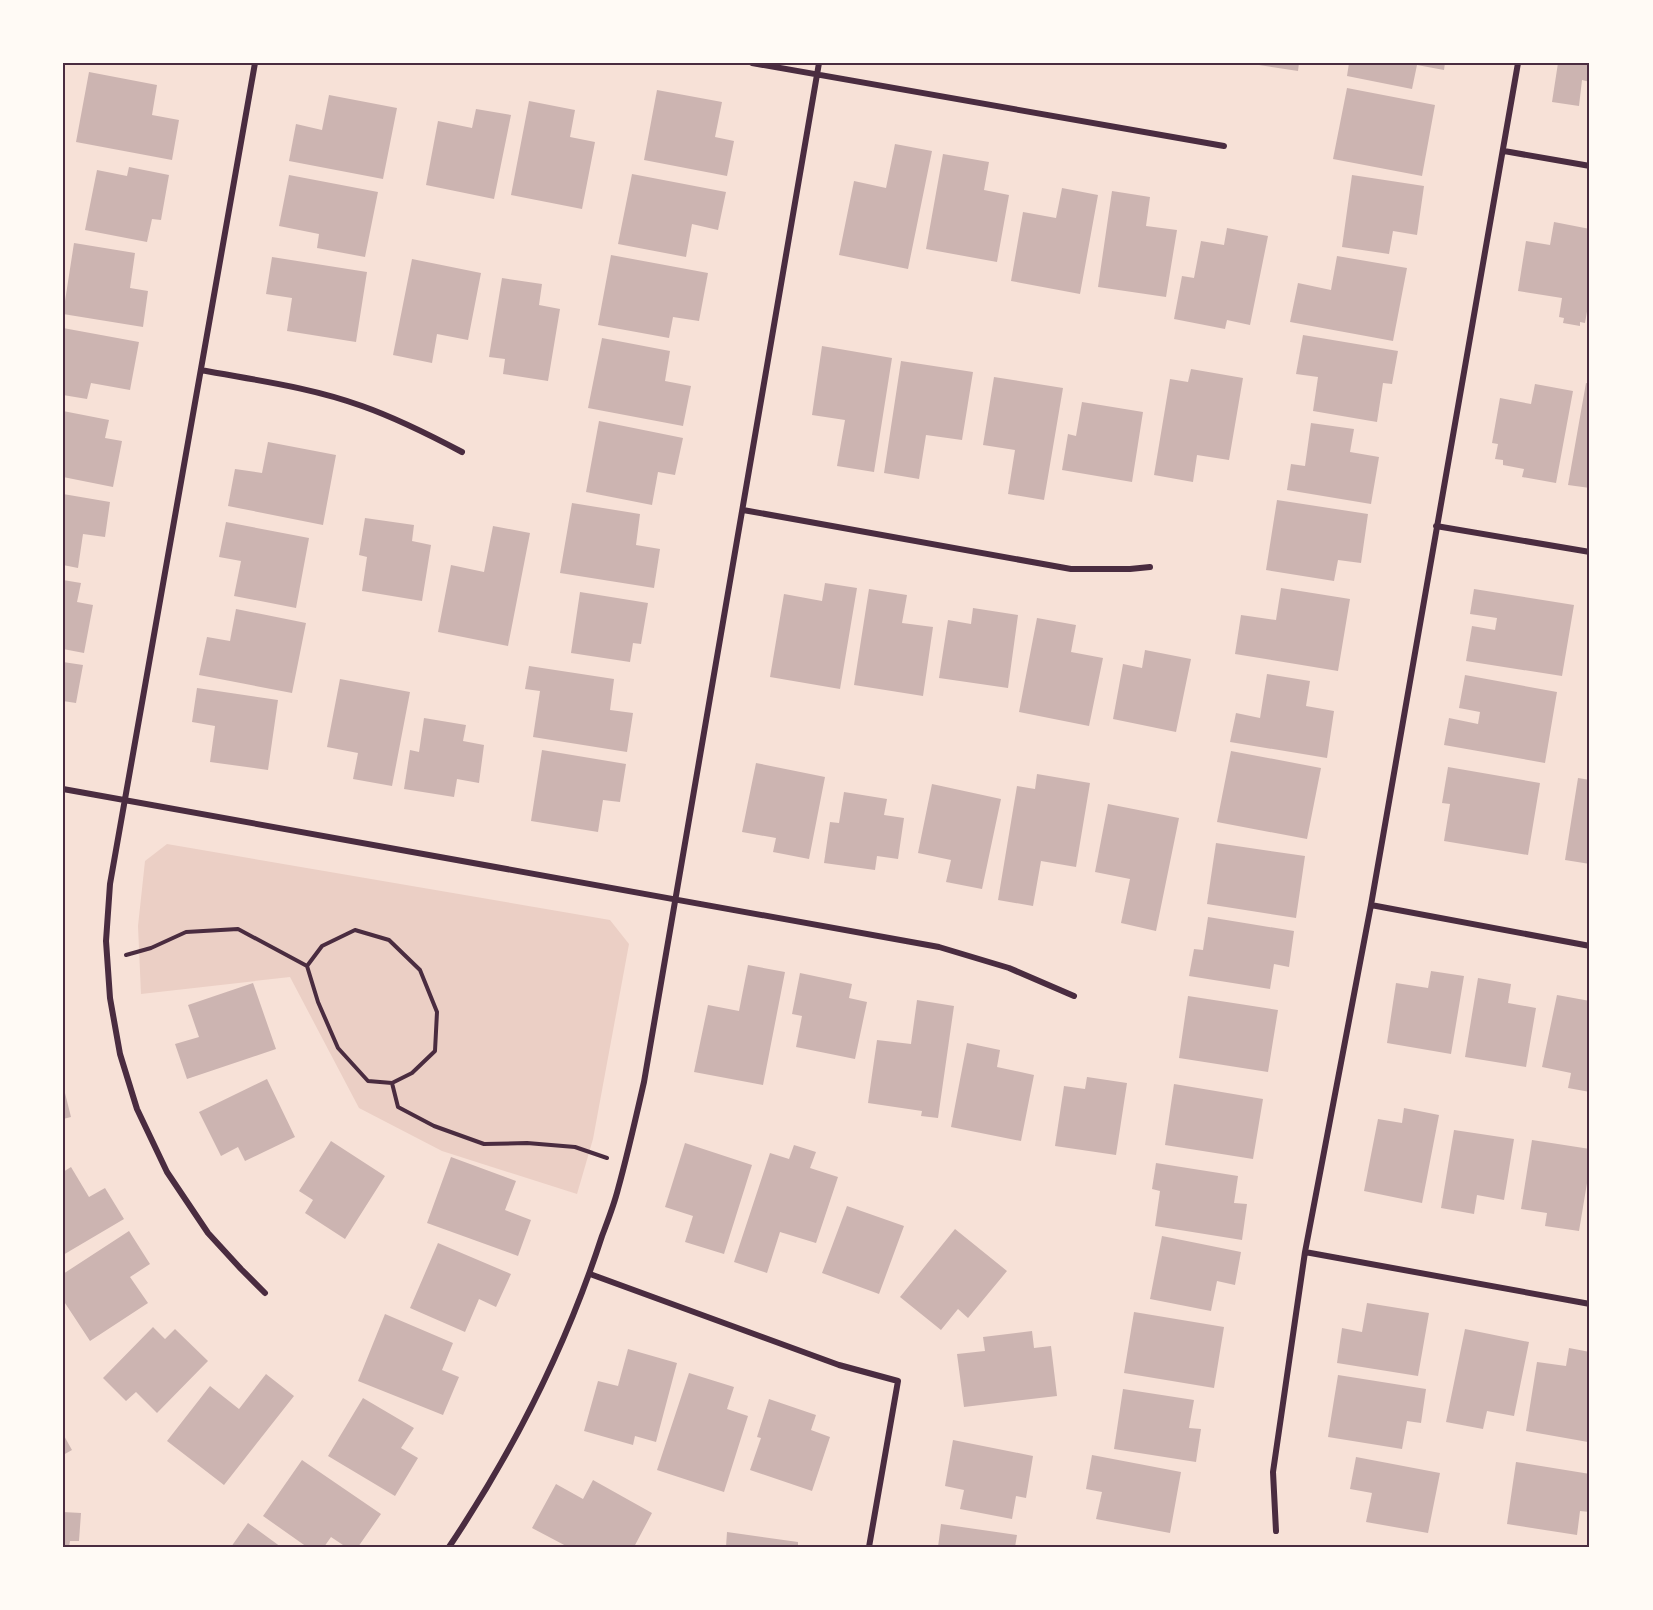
<svg xmlns="http://www.w3.org/2000/svg" width="1653" height="1610" font-family="'IBM Plex Serif',serif">
  <style>
    .green { fill: #ebcfc5 }
    .building { fill: #ccb4b1 }
    .lines { fill: none; stroke-linecap: round; stroke-linejoin: round }
    .path { stroke: #4a2c40; stroke-width: 4 }
    .minor { stroke: #4a2c40; stroke-width: 6 }
    .neatline { fill: none; stroke: #4a2c40; stroke-width: 2 }
  </style>
  <rect width="100%" height="100%" fill="#f7e1d7"/>
  <path class="green" d="M167 844 610 920 629 944 593 1139 577 1194 442 1151 359 1108 290 977 141 994 138 926 145 861Z"/>
  <path class="building" d="M1259 63H1299L1298 71 1259 65Z
    M1349 63H1445L1444 70 1417 65 1412 89 1347 76Z
    M1558 63H1590V82L1582 80 1579 106 1552 102Z
    M89 72 157 85 152 115 179 120 172 160 76 142Z
    M1347 88 1435 105 1422 176 1333 159Z
    M657 90 722 102 715 137 734 141 727 176 644 160Z
    M329 95 397 108 383 179 289 161 296 124 322 130Z
    M529 101 575 110 570 137 595 142 582 209 511 195Z
    M476 109 511 115 494 199 426 185 438 121 472 128Z
    M895 144 932 151 908 269 839 255 854 181 886 188Z
    M943 154 989 162 984 190 1009 195 997 262 926 249Z
    M129 167 169 175 161 220 152 219 147 242 85 230 97 170 127 176Z
    M632 174 726 192 718 230 692 224 686 257 618 244Z
    M289 175 378 192 365 257 317 248 319 234 279 226Z
    M1352 175 1424 186 1417 235 1393 231 1389 254 1342 247Z
    M1062 188 1098 195 1080 294 1011 281 1023 212 1056 218Z
    M1112 191 1150 197 1146 226 1177 230 1166 297 1098 287Z
    M1554 222 1590 229V294L1585 323 1580 322V326L1563 323 1564 318 1559 317 1562 298 1518 291 1526 241 1550 245Z
    M1227 228 1268 236 1250 325 1227 320 1225 329 1174 319 1182 276 1194 278 1201 241 1224 245Z
    M74 243 135 253 130 288 148 291 143 327 63 314Z
    M611 255 708 273 699 321 673 317 669 338 598 325Z
    M1337 256 1407 268 1393 341 1290 322 1298 283 1331 290Z
    M272 257 367 272 356 342 287 331 292 298 266 294Z
    M412 259 481 273 468 340 437 334 432 363 393 355Z
    M502 278 542 284 539 305 560 309 548 381 503 374 505 359 489 357Z
    M63 328 139 342 130 390 91 383 87 399 63 395Z
    M1303 335 1398 351 1392 384 1383 383 1377 422 1313 411 1318 377 1296 374Z
    M602 338 670 351 665 381 691 386 683 426 588 408Z
    M822 346 892 358 874 472 837 466 845 420 812 415Z
    M901 361 973 372 962 440 926 435 919 479 884 473Z
    M1191 369 1243 378 1229 460 1197 455 1193 482 1154 475 1170 379 1188 382Z
    M994 377 1063 388 1044 500 1008 494 1015 450 983 445Z
    M1586 383 1590 384V488L1568 485Z
    M1535 384 1573 391 1556 483 1522 477 1524 469 1503 465V460L1495 459 1498 444 1492 443 1500 398 1531 404Z
    M1082 402 1143 412 1132 482 1062 470 1068 434 1076 436Z
    M63 411 109 420 105 438 122 441 113 487 63 477Z
    M599 421 683 438 675 475 658 472 652 505 586 492Z
    M1311 423 1354 429 1350 452 1379 457 1371 504 1287 490 1291 464 1305 466Z
    M268 442 336 455 323 525 228 506 235 469 262 473Z
    M63 494 110 502 105 537 83 534 78 568 63 565Z
    M1277 500 1368 514 1361 563 1338 560 1334 581 1266 570Z
    M572 503 640 514 636 545 660 549 654 588 560 573Z
    M365 518 414 525 412 541 431 545 422 601 362 591 367 557 359 555Z
    M226 522 309 538 296 608 234 596 241 561 219 557Z
    M493 526 530 533 508 646 438 632 451 565 484 572Z
    M63 580 81 583 77 602 93 605 84 653 63 649Z
    M825 583 857 588 840 689 770 677 784 594 822 601Z
    M1281 588 1350 599 1338 671 1235 654 1241 615 1276 620Z
    M869 589 907 595 902 623 933 627 923 696 854 685Z
    M1474 589 1574 605 1562 676 1466 661 1472 626 1495 630 1497 618 1470 614Z
    M580 592 648 603 641 644 633 643 630 662 571 653Z
    M973 608 1018 615 1008 688 939 678 948 620 971 624Z
    M236 609 306 623 292 693 199 675 207 637 230 641Z
    M1037 618 1076 625 1071 652 1103 658 1089 726 1019 712Z
    M1145 650 1191 659 1176 732 1113 719 1123 664 1142 668Z
    M63 662 83 665 76 703 63 701Z
    M529 666 614 679 610 710 633 713 627 752 533 737 540 691 525 689Z
    M1267 674 1310 681 1306 706 1334 711 1327 758 1230 742 1236 713 1260 718Z
    M1465 675 1557 692 1545 763 1444 745 1449 718 1478 724 1480 712 1459 708Z
    M340 679 410 692 392 786 353 779 358 753 327 747Z
    M197 688 278 700 268 770 210 762 215 726 192 722Z
    M424 718 466 725 463 741 484 745 479 783 457 779 454 797 404 789 410 750 419 752Z
    M542 750 626 764 620 802 603 800 598 832 531 821Z
    M1231 751 1321 768 1307 839 1217 822Z
    M756 763 825 777 809 859 773 852 776 838 742 832Z
    M1448 767 1540 783 1528 855 1444 841 1450 804 1442 803Z
    M1037 774 1090 783 1076 867 1041 861 1033 906 998 900 1017 786 1035 789Z
    M1578 778 1590 780V864L1565 860Z
    M932 784 1001 799 982 889 946 882 951 860 918 853Z
    M844 792 887 799 884 815 904 818 898 859 877 856 875 870 824 863 830 822 839 823Z
    M1108 804 1179 818 1156 931 1121 923 1130 879 1095 872Z
    M1216 843 1305 856 1296 918 1207 904Z
    M1208 917 1294 931 1289 967 1274 964 1270 989 1189 976 1194 949 1203 950Z
    M748 965 785 972 763 1085 694 1072 708 1005 739 1011Z
    M1431 971 1464 976 1451 1054 1387 1043 1396 983 1428 988Z
    M800 973 852 984 849 998 867 1002 855 1059 796 1047 802 1016 792 1014Z
    M1478 978 1511 984 1508 1003 1536 1008 1526 1067 1465 1057Z
    M253 983 276 1049 187 1079 175 1044 199 1037 188 1005Z
    M1557 995 1590 1001V1092L1568 1088 1571 1073 1542 1067Z
    M1188 996 1278 1010 1268 1072 1179 1058Z
    M917 1000 954 1006 938 1118 921 1116 922 1111 868 1103 877 1040 911 1044Z
    M967 1043 1000 1050 997 1067 1034 1075 1021 1141 951 1127Z
    M1087 1077 1127 1083 1116 1155 1055 1146 1064 1086 1085 1089Z
    M267 1079 295 1137 245 1161 238 1147 221 1156 199 1112Z
    M1174 1084 1263 1099 1253 1159 1165 1145Z
    M63 1085 71 1117 63 1119Z
    M1404 1108 1439 1115 1422 1203 1364 1191 1378 1119 1402 1123Z
    M1454 1130 1514 1139 1504 1200 1477 1195 1474 1214 1441 1208Z
    M1532 1140 1590 1149V1165L1579 1231 1545 1226 1547 1213 1521 1209Z
    M331 1141 385 1176 345 1239 305 1213 313 1200 299 1191Z
    M685 1143 752 1165 724 1254 685 1242 693 1216 665 1207Z
    M794 1145 816 1152 810 1168 838 1177 816 1243 780 1232 767 1273 734 1262 770 1153 789 1159Z
    M451 1157 516 1181 505 1210 531 1220 518 1256 427 1223Z
    M1156 1163 1238 1176 1234 1203 1247 1204 1242 1240 1155 1226 1160 1191 1152 1189Z
    M71 1167 89 1197 105 1188 124 1219 63 1255V1172Z
    M847 1206 904 1226 879 1294 822 1273Z
    M955 1229 1007 1271 968 1318 958 1309 941 1330 900 1297Z
    M129 1231 150 1264 130 1277 148 1303 90 1341 63 1300V1274Z
    M1162 1236 1241 1252 1235 1285 1217 1281 1211 1311 1150 1299Z
    M438 1243 511 1274 496 1307 479 1299 465 1332 410 1308Z
    M1367 1303 1429 1313 1418 1376 1337 1363 1342 1328 1362 1332Z
    M1134 1312 1224 1327 1214 1388 1124 1373Z
    M385 1314 453 1343 442 1370 459 1377 443 1415 358 1381Z
    M153 1327 165 1339 175 1329 208 1361 157 1413 136 1392 126 1401 103 1378Z
    M1465 1329 1529 1342 1514 1416 1487 1411 1483 1429 1446 1422Z
    M1032 1331 1034 1348 1051 1346 1057 1396 964 1407 957 1354 985 1351 983 1337Z
    M1569 1348 1590 1352V1432L1588 1442 1526 1431 1537 1362 1566 1366Z
    M628 1349 677 1363 656 1442 635 1436 633 1445 584 1431 598 1381 618 1386Z
    M689 1373 734 1387 727 1409 748 1416 724 1492 657 1470Z
    M266 1374 294 1396 224 1485 167 1441 210 1386 239 1409Z
    M1338 1375 1426 1389 1421 1423 1407 1421 1402 1449 1328 1437Z
    M1123 1389 1194 1400 1189 1428 1201 1429 1196 1462 1114 1449Z
    M363 1398 414 1428 401 1448 418 1458 395 1496 328 1456Z
    M769 1399 816 1415 811 1430 830 1437 812 1491 750 1470 761 1438 757 1437Z
    M63 1434 72 1450 63 1455Z
    M953 1440 1033 1456 1026 1498 1016 1496 1012 1519 960 1509 964 1490 945 1486Z
    M1092 1455 1181 1472 1170 1533 1096 1519 1102 1492 1086 1489Z
    M1356 1457 1440 1473 1428 1533 1366 1522 1372 1493 1350 1489Z
    M302 1460 381 1514 358 1547H346L331 1537 324 1547H307L263 1516Z
    M1516 1462 1590 1474V1512L1580 1511 1577 1535 1507 1524Z
    M593 1480 652 1513 634 1547H568L532 1528 556 1484 583 1499Z
    M63 1512 81 1513 79 1541H70L69 1547H63Z
    M248 1523 281 1547H231Z
    M941 1524 1017 1535 1015 1547H938Z
    M727 1532 798 1542V1547H726Z"/>
  <g class="lines">
    <path class="path" d="M126 955 151 948 186 932 238 929 307 966 322 946 355 930 389 940 420 970 437 1012 435 1051 412 1073 392 1083 398 1107 434 1126 484 1144 527 1143 575 1147 607 1158
      M307 966 318 1002 338 1048 368 1081 392 1083"/>
    <path class="minor" d="M255 63 110 884 106 941 110 998 120 1054 137 1109 167 1172 208 1233 241 1269 265 1293
      M752 63 1224 146
      M1504 151 1590 166
      M201 370C254 380 310 387 362 406 396 418 430 435 462 452
      M743 510 1071 569H1130L1150 567
      M1436 526 1590 552
      M63 789 939 947 1009 968 1074 996
      M1371 905 1590 946
      M1305 1252 1590 1304
      M590 1274 839 1365 898 1381 869 1547
      M1276 1531 1273 1472 1305 1252 1371 905 1518 63
      M449 1547C514 1450 566 1347 602 1236 608 1220 614 1205 618 1189 628 1153 636 1117 644 1082L819 63"/>
  </g>
  <rect width="1653" height="1610" fill="none" stroke="#fffaf5" stroke-width="129"/>
  <rect x="64" y="64" width="1524" height="1482" class="neatline"/>
</svg>
